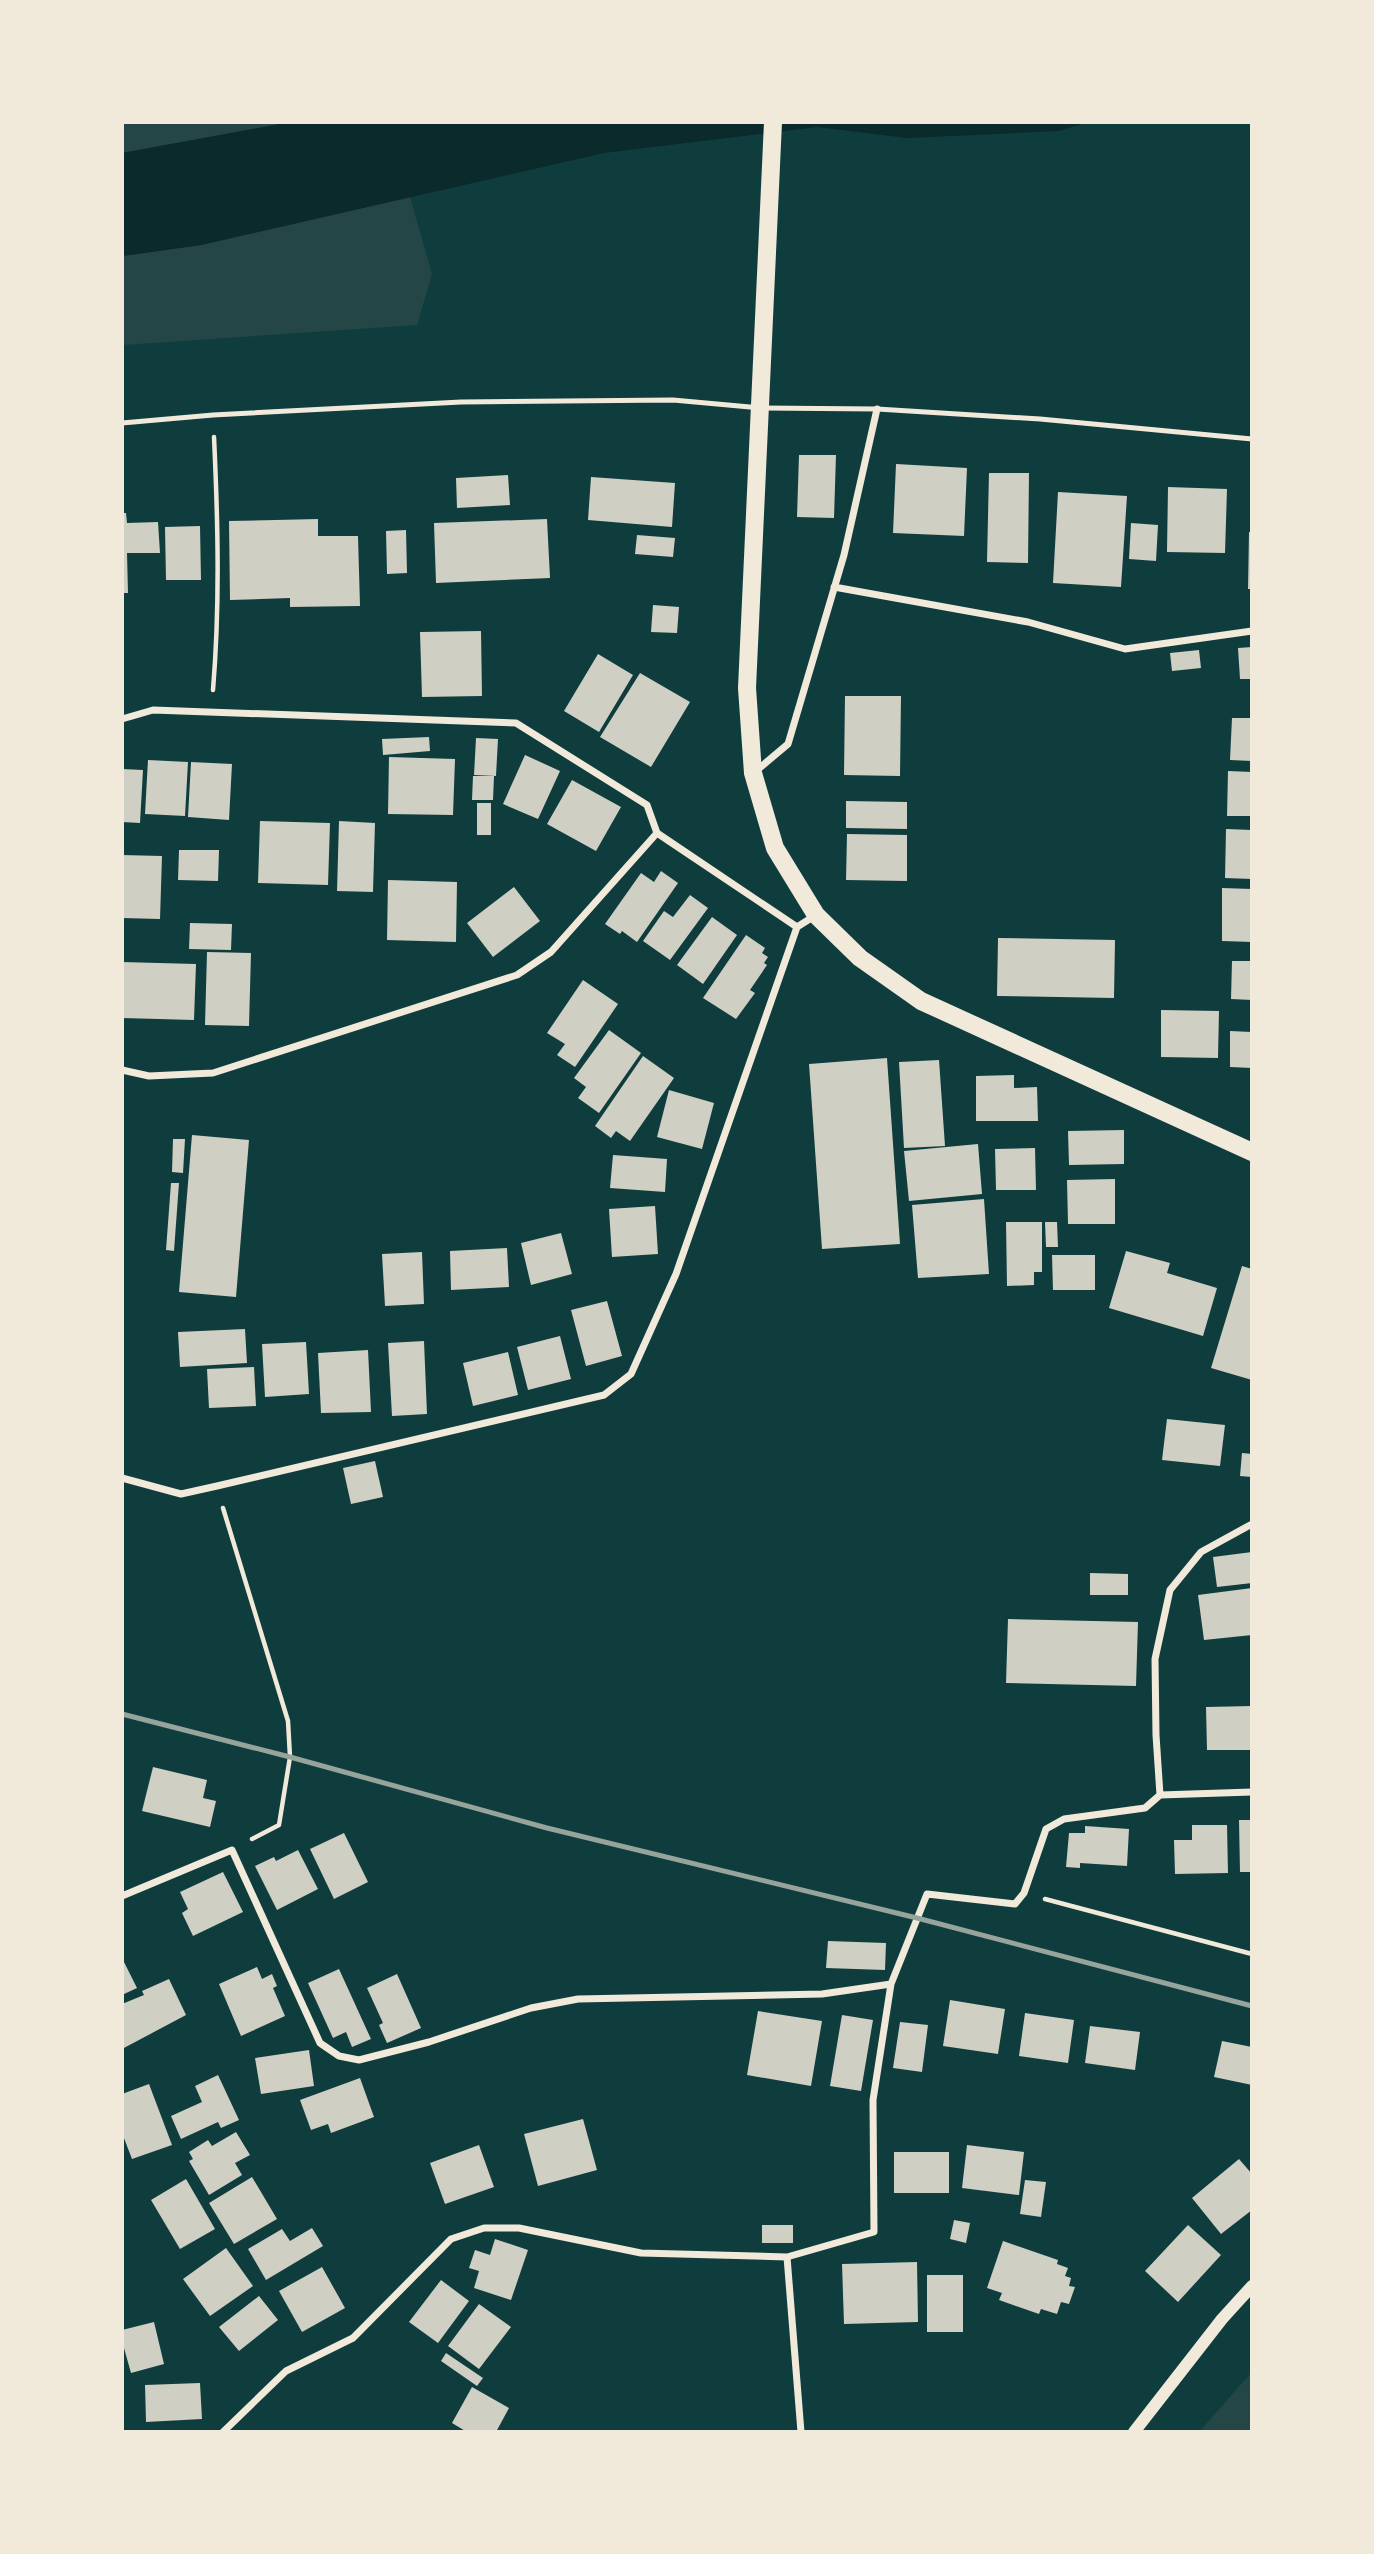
<svg xmlns="http://www.w3.org/2000/svg" width="1374" height="2554" font-family="'Alegreya Sans',sans-serif">
  <style>
    .green { fill: #244646 }
    .water { fill: #0a2a2b }
    .building { fill: #cfcfc3 }
    .lines { fill: none; stroke-linecap: round; stroke-linejoin: round }
    .path { stroke: #f1e9da; stroke-width: 4.5 }
    .service { stroke: #f1e9da; stroke-width: 5 }
    .minor { stroke: #f1e9da; stroke-width: 7 }
    .tertiary { stroke: #f1e9da; stroke-width: 12 }
    .primary { stroke: #f1e9da; stroke-width: 18 }
    .rail { stroke: #97a49c; stroke-width: 5 }
  </style>
  <rect width="100%" height="100%" fill="#0f3d3e"/>
  <path class="green" d="M123 122H290V123L123 153Z
    M410 197 432 274 417 325 123 345 122 256 201 245Z
    M1251 2373V2431H1200Z"/>
  <path class="water" d="M290 122 1085 123 1059 131 907 138 817 127 604 153 201 245 123 256 122 153Z"/>
  <path class="building" d="M799 455H836L834 518 797 517Z
    M896 464 967 468 964 536 893 533Z
    M989 473H1029L1028 563 987 562Z
    M508 475 510 505 457 508 456 478Z
    M591 477 675 483 672 527 588 520Z
    M1168 487 1227 489 1225 553 1167 552Z
    M1058 492 1127 496 1121 587 1053 583Z
    M122 513H126L127 523 158 522 160 553H127L128 593H122Z
    M318 519V536H358L360 606 290 607V598L230 600 229 521Z
    M547 519 550 578 436 583 434 523Z
    M1131 523 1158 525 1156 561 1129 559Z
    M200 526 201 580H166L165 527Z
    M406 530 407 573 387 574 386 531Z
    M1249 532H1252V589H1248Z
    M637 535 675 538 673 557 635 554Z
    M653 605 679 607 677 633 651 632Z
    M481 631 482 696 422 697 420 632Z
    M1252 647V679H1240L1238 648Z
    M1199 650 1201 668 1172 671 1170 653Z
    M598 654 633 675 599 732 564 711Z
    M640 673 690 702 651 767 600 737Z
    M845 696H901L900 776 844 775Z
    M1232 718H1252V761L1230 760Z
    M429 737 430 751 383 755 382 739Z
    M476 738 498 739 496 776 474 775Z
    M525 755 560 771 538 819 503 804Z
    M389 757 455 759 453 815 388 814Z
    M148 760 188 762 185 816 145 814Z
    M191 762 232 764 229 820 188 817Z
    M122 769 143 770 140 823 122 822Z
    M1228 771 1252 772V816H1227Z
    M473 776H494L493 800H472Z
    M572 780 621 807 596 851 547 824Z
    M846 801 907 802V829L846 828Z
    M477 803H491V835H477Z
    M260 821 330 823 328 885 258 883Z
    M339 821 375 823 373 892 337 891Z
    M1226 829 1252 830V879L1225 878Z
    M847 834 907 835V881L846 880Z
    M179 850H219L218 881 178 880Z
    M122 855 162 856 160 919 122 918Z
    M661 871 678 883 637 942 622 931 620 934 605 924 641 873 654 882Z
    M388 880 457 882 456 942 387 940Z
    M514 887 540 921 493 957 467 923Z
    M1222 888 1252 889V942L1222 941Z
    M690 895 708 908 670 960 643 941 664 911 673 917Z
    M712 917 737 935 703 984 677 965Z
    M190 923 232 924 231 950 189 949Z
    M746 935 765 948 762 953 768 957 764 963 767 965 750 990 755 993 736 1019 703 998Z
    M998 938 1115 940 1114 998 997 996Z
    M207 952 251 953 249 1026 205 1025Z
    M1232 961H1252V1000L1231 999Z
    M122 962 196 964 194 1020 122 1018Z
    M583 980 618 1004 575 1067 557 1055 565 1044 547 1033Z
    M1161 1010 1219 1011 1218 1058 1161 1057Z
    M609 1030 641 1053 599 1113 578 1098 586 1087 574 1078Z
    M1230 1031 1252 1032V1068L1230 1067Z
    M643 1056 674 1078 630 1141 616 1131 611 1138 595 1126Z
    M887 1058 900 1244 822 1249 809 1064Z
    M939 1060 945 1146 904 1148 899 1062Z
    M1014 1075V1088L1037 1087 1038 1121H976V1076Z
    M669 1090 714 1103 702 1149 657 1137Z
    M1124 1130V1164L1069 1165 1068 1131Z
    M192 1135 249 1140 236 1297 179 1292Z
    M173 1139H185L183 1173 172 1172Z
    M978 1144 982 1194 909 1201 904 1151Z
    M1035 1148 1036 1190H996L995 1149Z
    M613 1155 667 1159 665 1192 610 1188Z
    M1115 1179V1224H1068L1067 1180Z
    M171 1183H179L174 1251 166 1250Z
    M984 1199 989 1274 918 1278 912 1205Z
    M655 1206 658 1254 612 1257 609 1209Z
    M1006 1222H1042V1272H1034V1285L1007 1286Z
    M1045 1222H1057L1058 1247H1046Z
    M561 1233 572 1274 531 1285 521 1243Z
    M507 1248 509 1287 451 1290 450 1251Z
    M1126 1251 1170 1263 1167 1273 1217 1288 1203 1336 1109 1308Z
    M422 1252 424 1304 385 1306 382 1254Z
    M1052 1255H1095V1290H1053Z
    M1242 1266 1252 1269V1380L1211 1368Z
    M607 1301 622 1356 586 1366 571 1310Z
    M245 1329 247 1363 180 1367 178 1332Z
    M560 1336 571 1379 528 1390 517 1347Z
    M424 1341 427 1414 392 1416 388 1343Z
    M306 1342 309 1394 265 1397 262 1344Z
    M368 1350 371 1412 321 1413 318 1353Z
    M508 1352 518 1395 473 1406 463 1363Z
    M254 1367 256 1406 209 1408 207 1369Z
    M1167 1419 1225 1425 1220 1466 1162 1460Z
    M1242 1453 1252 1454V1477L1240 1476Z
    M375 1461 383 1497 351 1504 343 1468Z
    M1252 1552V1583L1217 1587 1213 1557Z
    M1090 1573 1128 1574V1595H1090Z
    M1252 1588V1635L1204 1640 1198 1595Z
    M1008 1619 1138 1622 1136 1686 1006 1683Z
    M1252 1706V1750H1207L1206 1707Z
    M153 1767 207 1780 203 1798 216 1801 210 1827 142 1811Z
    M1239 1820H1252V1872H1240Z
    M1192 1825H1227L1228 1873 1175 1874 1174 1840H1192Z
    M1085 1826 1129 1829 1127 1866 1080 1863V1868L1066 1867 1069 1833H1085Z
    M344 1833 368 1882 334 1899 310 1849Z
    M298 1850 318 1889 277 1910 255 1866 274 1857 276 1861Z
    M223 1872 243 1912 193 1936 182 1913 188 1909 180 1892Z
    M828 1941 886 1943 885 1970 826 1968Z
    M122 1958 137 1988 122 1995Z
    M257 1967 262 1979 272 1974 277 1986 273 1988 285 2016 241 2036 219 1984Z
    M339 1969 371 2039 352 2047 346 2032 333 2038 308 1983Z
    M397 1974 421 2028 387 2043 379 2025 383 2023 367 1988Z
    M169 1979 186 2015 122 2049V2004L144 1995 142 1991Z
    M950 2000 1005 2009 998 2054 943 2046Z
    M758 2011 822 2021 811 2086 747 2075Z
    M1025 2013 1074 2020 1068 2063 1019 2056Z
    M842 2015 873 2020 861 2091 830 2086Z
    M900 2022 928 2025 922 2072 893 2068Z
    M1090 2026 1140 2032 1135 2070 1085 2063Z
    M1222 2041 1252 2047V2085L1214 2077Z
    M309 2050 314 2086 261 2094 255 2058Z
    M218 2075 239 2120 221 2128 218 2122 181 2139 171 2116 202 2102 195 2086Z
    M360 2078 374 2117 331 2133 328 2124 311 2130 300 2100Z
    M149 2084 172 2145 132 2159 122 2133V2094Z
    M583 2119 597 2170 538 2186 524 2134Z
    M236 2132 250 2155 235 2163 242 2175 209 2195 189 2161 193 2159 189 2152 208 2140 212 2146Z
    M479 2145 494 2187 445 2204 430 2163Z
    M967 2145 1024 2152 1019 2195 962 2188Z
    M894 2152H949V2193H894Z
    M1239 2159 1252 2174V2210L1221 2234 1192 2198Z
    M252 2177 277 2219 234 2244 209 2203Z
    M186 2179 215 2229 180 2249 151 2200Z
    M1025 2180 1046 2182 1041 2217 1020 2214Z
    M954 2220 970 2223 966 2243 950 2239Z
    M762 2225H793V2243H762Z
    M1188 2225 1221 2255 1178 2302 1145 2271Z
    M312 2228 323 2246 266 2280 248 2249 282 2229 290 2241Z
    M495 2239 528 2250 511 2300 474 2288 479 2271 469 2268 475 2250 490 2255Z
    M1003 2241 1058 2260 1057 2264 1068 2268 1065 2276 1071 2278 1069 2286 1075 2287 1069 2304 1061 2302 1057 2314 1041 2309 1039 2314 999 2300 1002 2293 987 2288Z
    M226 2248 253 2286 210 2316 183 2279Z
    M917 2262 918 2322 844 2324 842 2264Z
    M322 2267 345 2308 302 2332 279 2291Z
    M927 2275H963V2332H927Z
    M441 2280 469 2301 438 2343 409 2322Z
    M259 2296 278 2320 239 2351 219 2327Z
    M479 2304 511 2327 479 2369 448 2346Z
    M154 2322 164 2364 131 2373 122 2341V2330Z
    M446 2353 483 2378 477 2386 441 2361Z
    M200 2383 202 2419 146 2422 145 2385Z
    M472 2387 509 2408 496 2432H467L452 2423Z"/>
  <g class="lines">
    <path class="path" d="M213 690C220 606 218 522 214 437
      M223 1508 288 1721 290 1757 279 1825 252 1839
      M1045 1899 1252 1954"/>
    <path class="service" d="M122 423 213 415 461 402 673 400 761 408 877 409 1040 419 1252 439"/>
    <path class="minor" d="M834 587 1028 622 1125 649 1252 631
      M122 719 153 710 516 723 647 805 657 833 797 927
      M756 771 788 744 844 555 877 409
      M122 1070 149 1076 213 1073 517 975 551 952 657 833
      M122 1478 181 1494 217 1486 604 1395 631 1374 676 1274 797 927 816 915
      M1160 1795 1252 1792
      M122 1896 232 1850 320 2043 339 2056 359 2060 429 2042 531 2008 578 1999 822 1994 891 1984
      M787 2257 801 2432
      M223 2432 286 2371 353 2338 451 2239 484 2228H519L641 2253 787 2257 874 2232 873 2100 891 1984 927 1894 1015 1904 1024 1893 1046 1829 1064 1819 1145 1808 1160 1795 1156 1735 1155 1659 1170 1590 1201 1552 1252 1524"/>
    <path class="tertiary" d="M1134 2432 1222 2319 1252 2286"/>
    <path class="primary" d="M773 122 747 688 753 773 775 848 816 915 860 958 921 1001 1252 1152"/>
    <path class="rail" d="M122 1714 290 1757 547 1828 917 1918 1252 2006"/>
  </g>
  <rect width="1374" height="2554" fill="none" stroke="#f1e9da" stroke-width="248"/>
</svg>
